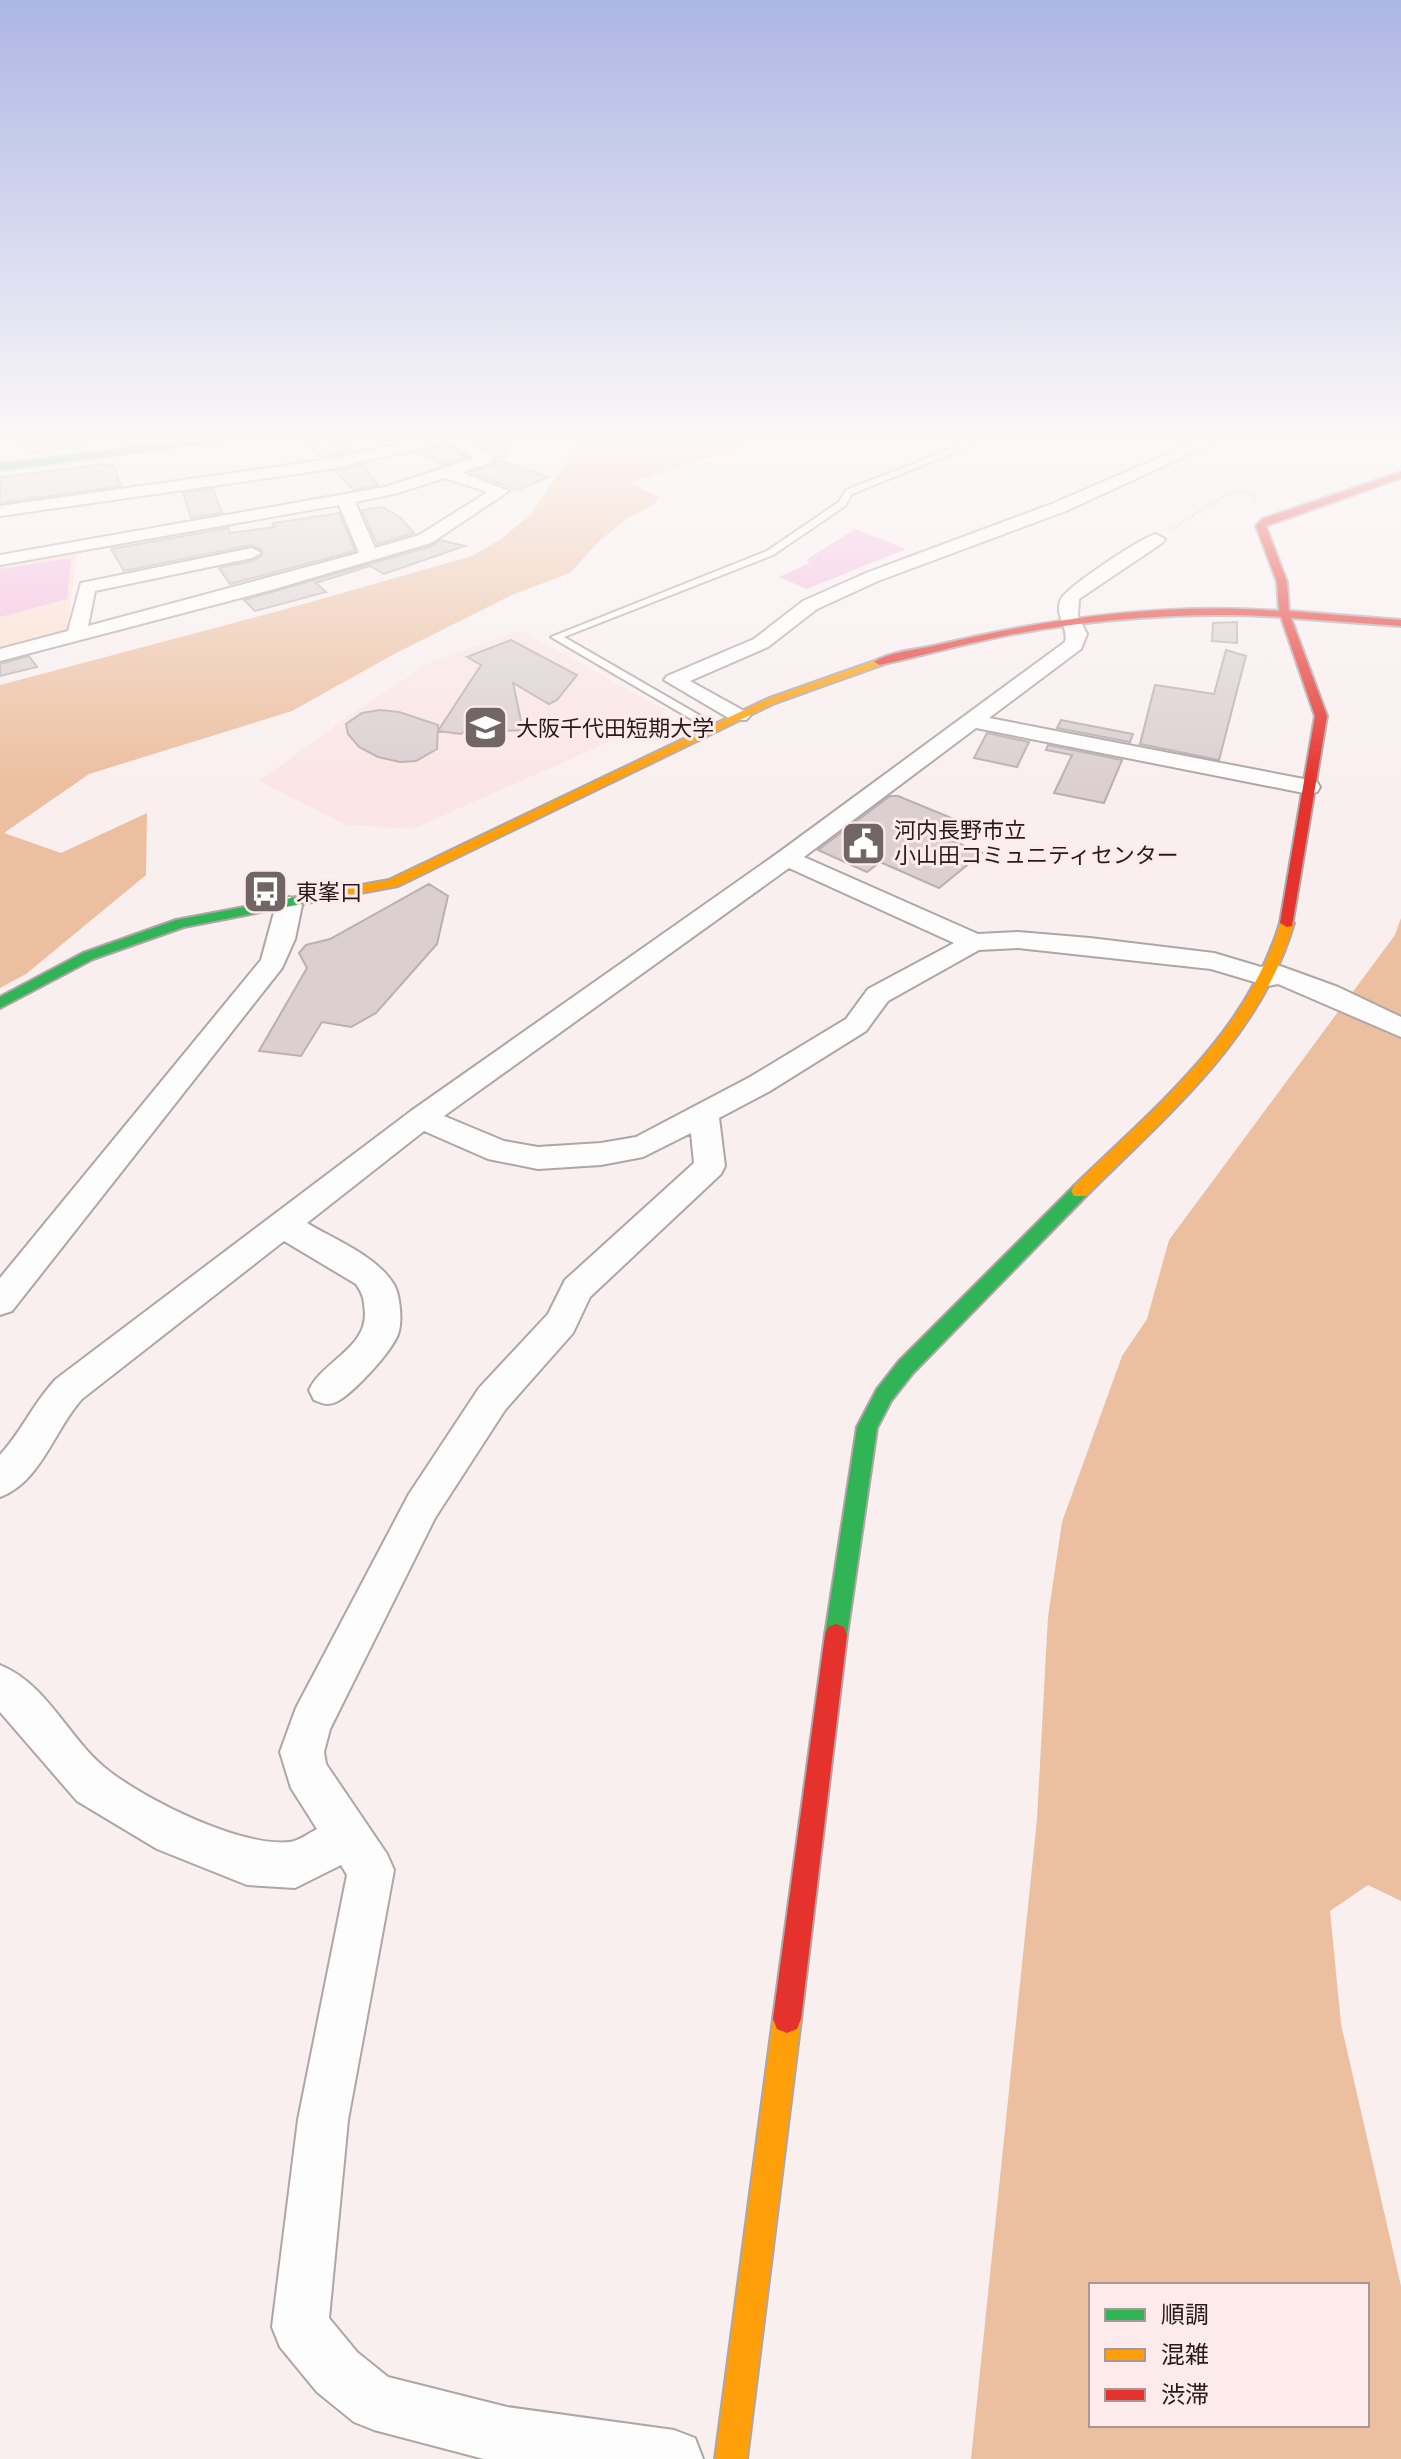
<svg xmlns="http://www.w3.org/2000/svg" width="1401" height="2459" font-family="'Libre Baskerville','Noto Sans JP',serif">
  <style>
    .built { fill: #fbe5e5 }
    .green { fill: #fbdecc }
    .forest { fill: #ecbfa0; fill-rule: evenodd }
    .water { fill: #f3b8dd }
    .building { fill: #dbcfd1; stroke: #baafb1; stroke-width: 2 }
    .lines { fill: none; stroke-linecap: round; stroke-linejoin: round }
    .lane-casing { stroke: #b0a5a5; stroke-width: 4 }
    .street-casing { stroke: #b0a5a5; stroke-width: 4 }
    .fast-casing { stroke: #b0a5a5; stroke-width: 4 }
    .slow-casing { stroke: #b0a5a5; stroke-width: 4 }
    .jam-casing { stroke: #b0a5a5; stroke-width: 4 }
    .path { stroke: #d4cfcf; stroke-width: 3; stroke-dasharray: 2 2; stroke-linecap: butt }
    .lane { fill: #fefdfd; fill-rule: evenodd }
    .street { fill: #fefdfd; fill-rule: evenodd }
    .fast { fill: #30b455; fill-rule: evenodd }
    .slow { fill: #ff9f0a; fill-rule: evenodd }
    .jam { fill: #e5322d; fill-rule: evenodd }
    .labels { text-anchor: middle; dominant-baseline: central; stroke-width: 6; stroke-linejoin: round; paint-order: stroke }
    .far-poi-label { font-size: 22px; fill: #291a1a; stroke: #fdebeb; text-anchor: start }
  </style>
  <rect width="100%" height="100%" fill="#f9efef"/>
  <path class="built" d="M520 630 665 710 658 720 413 829 346 825 259 781 356 711 431 662Z"/>
  <path class="green" d="M77 552 67 630 59 636 0 651V566Z"/>
  <path class="forest" d="M589 440H764L629 483 659 497 654 504 628 518 599 541 570 573 512 595 396 653 292 711 89 774 4 833 61 853 147 813 146 875 26 974 0 988V685L286 609 472 556 501 539 531 514 573 453Z
    M1401 918V1901L1368 1885 1330 1911 1341 2024 1401 2286V2459H971L1037 1819 1048 1617 1062 1522 1122 1356 1147 1319 1169 1240 1395 935ZM1091 2285H1367V2425H1091Z"/>
  <path class="water" d="M855 529 906 549 807 589 779 577 810 563 806 560Z
    M71 558 67 599 0 617V569Z"/>
  <path class="building" d="M16 440H87L89 446 28 454Z
    M332 440H345L353 451 321 457 307 443Z
    M470 440H505L506 456 496 457Z
    M446 445 467 457 444 465 417 452Z
    M496 460 549 477 517 490 470 472 494 465Z
    M99 465H113L121 486 0 503V477Z
    M363 465 378 485 353 490 335 471Z
    M213 489 222 513 191 518 183 493Z
    M382 507 400 517 414 533 377 544 362 510Z
    M339 513 355 551 230 584 219 568 253 561 262 556V550L251 545 124 571 111 549 228 528 230 533 274 527 273 523Z
    M440 540 465 546 384 574 370 566 316 583 326 592 255 611 244 600 432 546Z
    M1237 622V643L1212 641 1213 623Z
    M511 640 577 675 557 700 549 704 513 683 523 730 500 731 472 726 461 734 438 731 481 665 467 657Z
    M1226 650 1246 656 1219 760 1140 744 1155 685 1214 694Z
    M29 656 37 667 0 676V664Z
    M380 710 399 712 438 725 437 749 416 761 400 762 378 757 359 747 348 734 346 724 362 713Z
    M1061 720 1081 724 1133 734 1130 742 1057 728Z
    M987 733 1029 742 1017 767 974 758Z
    M1048 745 1122 760 1104 803 1054 793 1072 755 1046 750Z
    M890 796H898L971 826 953 841 982 853 939 888 880 862 867 872 818 850Z
    M429 884 448 896 437 944 376 1013 351 1027 322 1022 301 1056 259 1051 307 968 299 953 306 945 330 939Z"/>
  <g class="lines">
    <defs>
      <path id="lane" d="M974 440H985L852 494 845 506 773 555 564 637 718 726V730H710L551 637 767 551 839 502 846 490Z"/>
      <path id="street" d="M418 440H464L493 456V462L461 472 509 491 431 543 271 590 0 661V649L68 631 81 583 252 548 261 553 252 558 95 591 88 626 359 553 339 505 0 565V555L385 487 474 458 446 442 331 469 0 516V506L331 459ZM445 478 488 492 419 535 375 548 355 502 394 494Z
        M1200 440H1220L1066 511 878 581 817 609 768 647 690 681 746 712 750 716 746 720H732L664 680 667 676 754 639 803 601 866 573 1054 503Z
        M1156 534 1165 539 1162 543 1079 599 1078 616 1087 634 1081 649 989 718 1309 780 1317 782 1320 787 1317 792 1309 794 976 728 804 857 978 934 1018 932 1090 938 1214 953 1261 967 1271 964 1280 966 1338 987 1401 1017V1037L1278 984 1268 986 1211 969 1018 948 979 950 888 1001 866 1031 770 1091 719 1118 725 1166 721 1174 590 1297 573 1333 505 1410 435 1518 330 1729 324 1752 326 1764 387 1854 394 1870 348 2120 329 2318 357 2352 388 2377 507 2407 674 2430 695 2438 703 2459H484L374 2430 354 2422 317 2392 280 2347 272 2327 298 2120 347 1875 341 1865 295 1888 247 1885 157 1849 77 1801 0 1712V1665C49 1685 69 1741 109 1771 148 1801 240 1847 290 1842 299 1841 309 1833 317 1829L291 1788 280 1752 296 1708 409 1494 479 1388 548 1314 565 1280 694 1163 691 1133 643 1157 601 1165 538 1169 488 1159 424 1131 307 1223C335 1240 375 1255 393 1283 400 1293 402 1319 399 1331 395 1349 354 1392 338 1401 329 1406 323 1404 314 1400L309 1390C323 1361 365 1349 365 1314 364 1301 364 1295 356 1284L284 1241 82 1399C54 1430 41 1482 0 1497V1455C22 1431 34 1402 56 1379L411 1111 778 853 1065 642C1069 628 1055 617 1060 601 1064 588 1141 538 1156 534ZM789 868 954 943 868 989 846 1019 750 1077 636 1137 601 1143 538 1147 504 1141 444 1116Z
        M289 897 298 900 302 905 295 939 282 968 12 1311 0 1315V1278L261 960 276 905 280 900Z"/>
      <path id="fast" d="M199 440H226L0 470V464Z
        M317 893 324 897 322 900 184 927 93 959 0 1008V997L83 953 176 920Z
        M1080 1185 1089 1191 1086 1196 913 1373 891 1401 877 1428 847 1635 844 1643 836 1646 828 1643 825 1635 857 1427 877 1389 899 1361 1074 1186Z"/>
      <path id="slow" d="M880 659 886 662 884 664 775 703 398 886 317 901 310 897 317 893 389 880 767 699Z
        M1287 919 1294 923C1261 1037 1168 1114 1086 1196H1074L1071 1191 1074 1186C1154 1108 1247 1034 1280 923Z
        M787 2005 797 2009 801 2019 747 2459H715L773 2019 777 2009Z"/>
      <path id="jam" d="M1401 472V478L1266 526 1287 582 1289 611 1401 620V626L1291 618 1327 716 1292 926 1287 927 1280 923 1315 716 1281 617C1192 611 1086 619 999 637 959 645 920 656 880 665L874 662C889 652 915 650 933 646 1045 619 1163 602 1279 611L1277 582 1256 526 1262 519Z
        M836 1624 844 1627 847 1635 801 2019 797 2029 787 2033 777 2029 773 2019 825 1635 828 1627Z"/>
    </defs>
    <use href="#lane" class="lane-casing"/>
    <use href="#street" class="street-casing"/>
    <use href="#fast" class="fast-casing"/>
    <use href="#slow" class="slow-casing"/>
    <use href="#jam" class="jam-casing"/>
    <path class="path" d="M1172 529 1229 493 1237 491 1254 495 1255 504"/>
    <use href="#lane" class="lane"/>
    <use href="#street" class="street"/>
    <use href="#fast" class="fast"/>
    <use href="#slow" class="slow"/>
    <use href="#jam" class="jam"/>
  </g>
  <linearGradient id="sky" x2="0" y2="1"><stop stop-color="#acb6e4"/><stop offset="0.56" stop-color="#fcf8f8"/><stop offset="1" stop-color="#fcf8f8" stop-opacity="0"/></linearGradient>
  <rect width="1401" height="784" fill="url(#sky)"/>
  <defs>
    <symbol id="university-square" viewBox="-11 -11 22 22"><rect x="-9" y="-9" width="18" height="18" rx="4" fill="#726565" stroke="#fdebeb"/><path d="M0-5L7-2L0 1L-7-2ZM-4 1L0 2.5L4 1V4Q0 6-4 4Z" fill="#fff"/></symbol>
    <symbol id="civic-square" viewBox="-11 -11 22 22"><rect x="-9" y="-9" width="18" height="18" rx="4" fill="#726565" stroke="#fdebeb"/><path d="M-.6-6.5H3V-4.5H.6V-3L4-1V1h2V6H-6V1h2V-1L-.6-3ZM-1.2 2.5V6h2.4V2.5Z" fill="#fff"/></symbol>
    <symbol id="bus-square" viewBox="-11 -11 22 22"><rect x="-9" y="-9" width="18" height="18" rx="4" fill="#726565" stroke="#fdebeb"/><path d="M-5-6H5V4H4V6H2V4H-2V6H-4V4H-5ZM-3.5-4V0h7V-4ZM-3.5 1.2v1.5H-2V1.2ZM2 1.2v1.5H3.5V1.2Z" fill="#fff"/></symbol>
  </defs>
  <g fill-rule="evenodd">
    <use href="#university-square" x="460" y="702" width="51" height="51"/>
    <use href="#civic-square" x="838" y="818" width="51" height="51"/>
    <use href="#bus-square" x="240" y="866" width="51" height="51"/>
  </g>
  <g class="labels">
    <g class="far-poi-label">
      <text x="516" y="728">大阪千代田短期大学</text>
      <text x="894" y="830">河内長野市立<tspan x="894" dy="25">小山田コミュニティセンター</tspan></text>
      <text x="296" y="892">東峯口</text>
    </g>
  </g>
  <rect x="1089" y="2283" width="280" height="144" fill="#fdebeb" stroke="#a89797" stroke-width="2"/>
  <rect x="1105" y="2309" width="40" height="12" fill="#30b455" stroke="#a89797" stroke-width="2"/>
  <text x="1161" y="2323" font-size="24" fill="#291a1a">順調</text>
  <rect x="1105" y="2349" width="40" height="12" fill="#ff9f0a" stroke="#a89797" stroke-width="2"/>
  <text x="1161" y="2363" font-size="24" fill="#291a1a">混雑</text>
  <rect x="1105" y="2389" width="40" height="12" fill="#e5322d" stroke="#a89797" stroke-width="2"/>
  <text x="1161" y="2403" font-size="24" fill="#291a1a">渋滞</text>
</svg>
